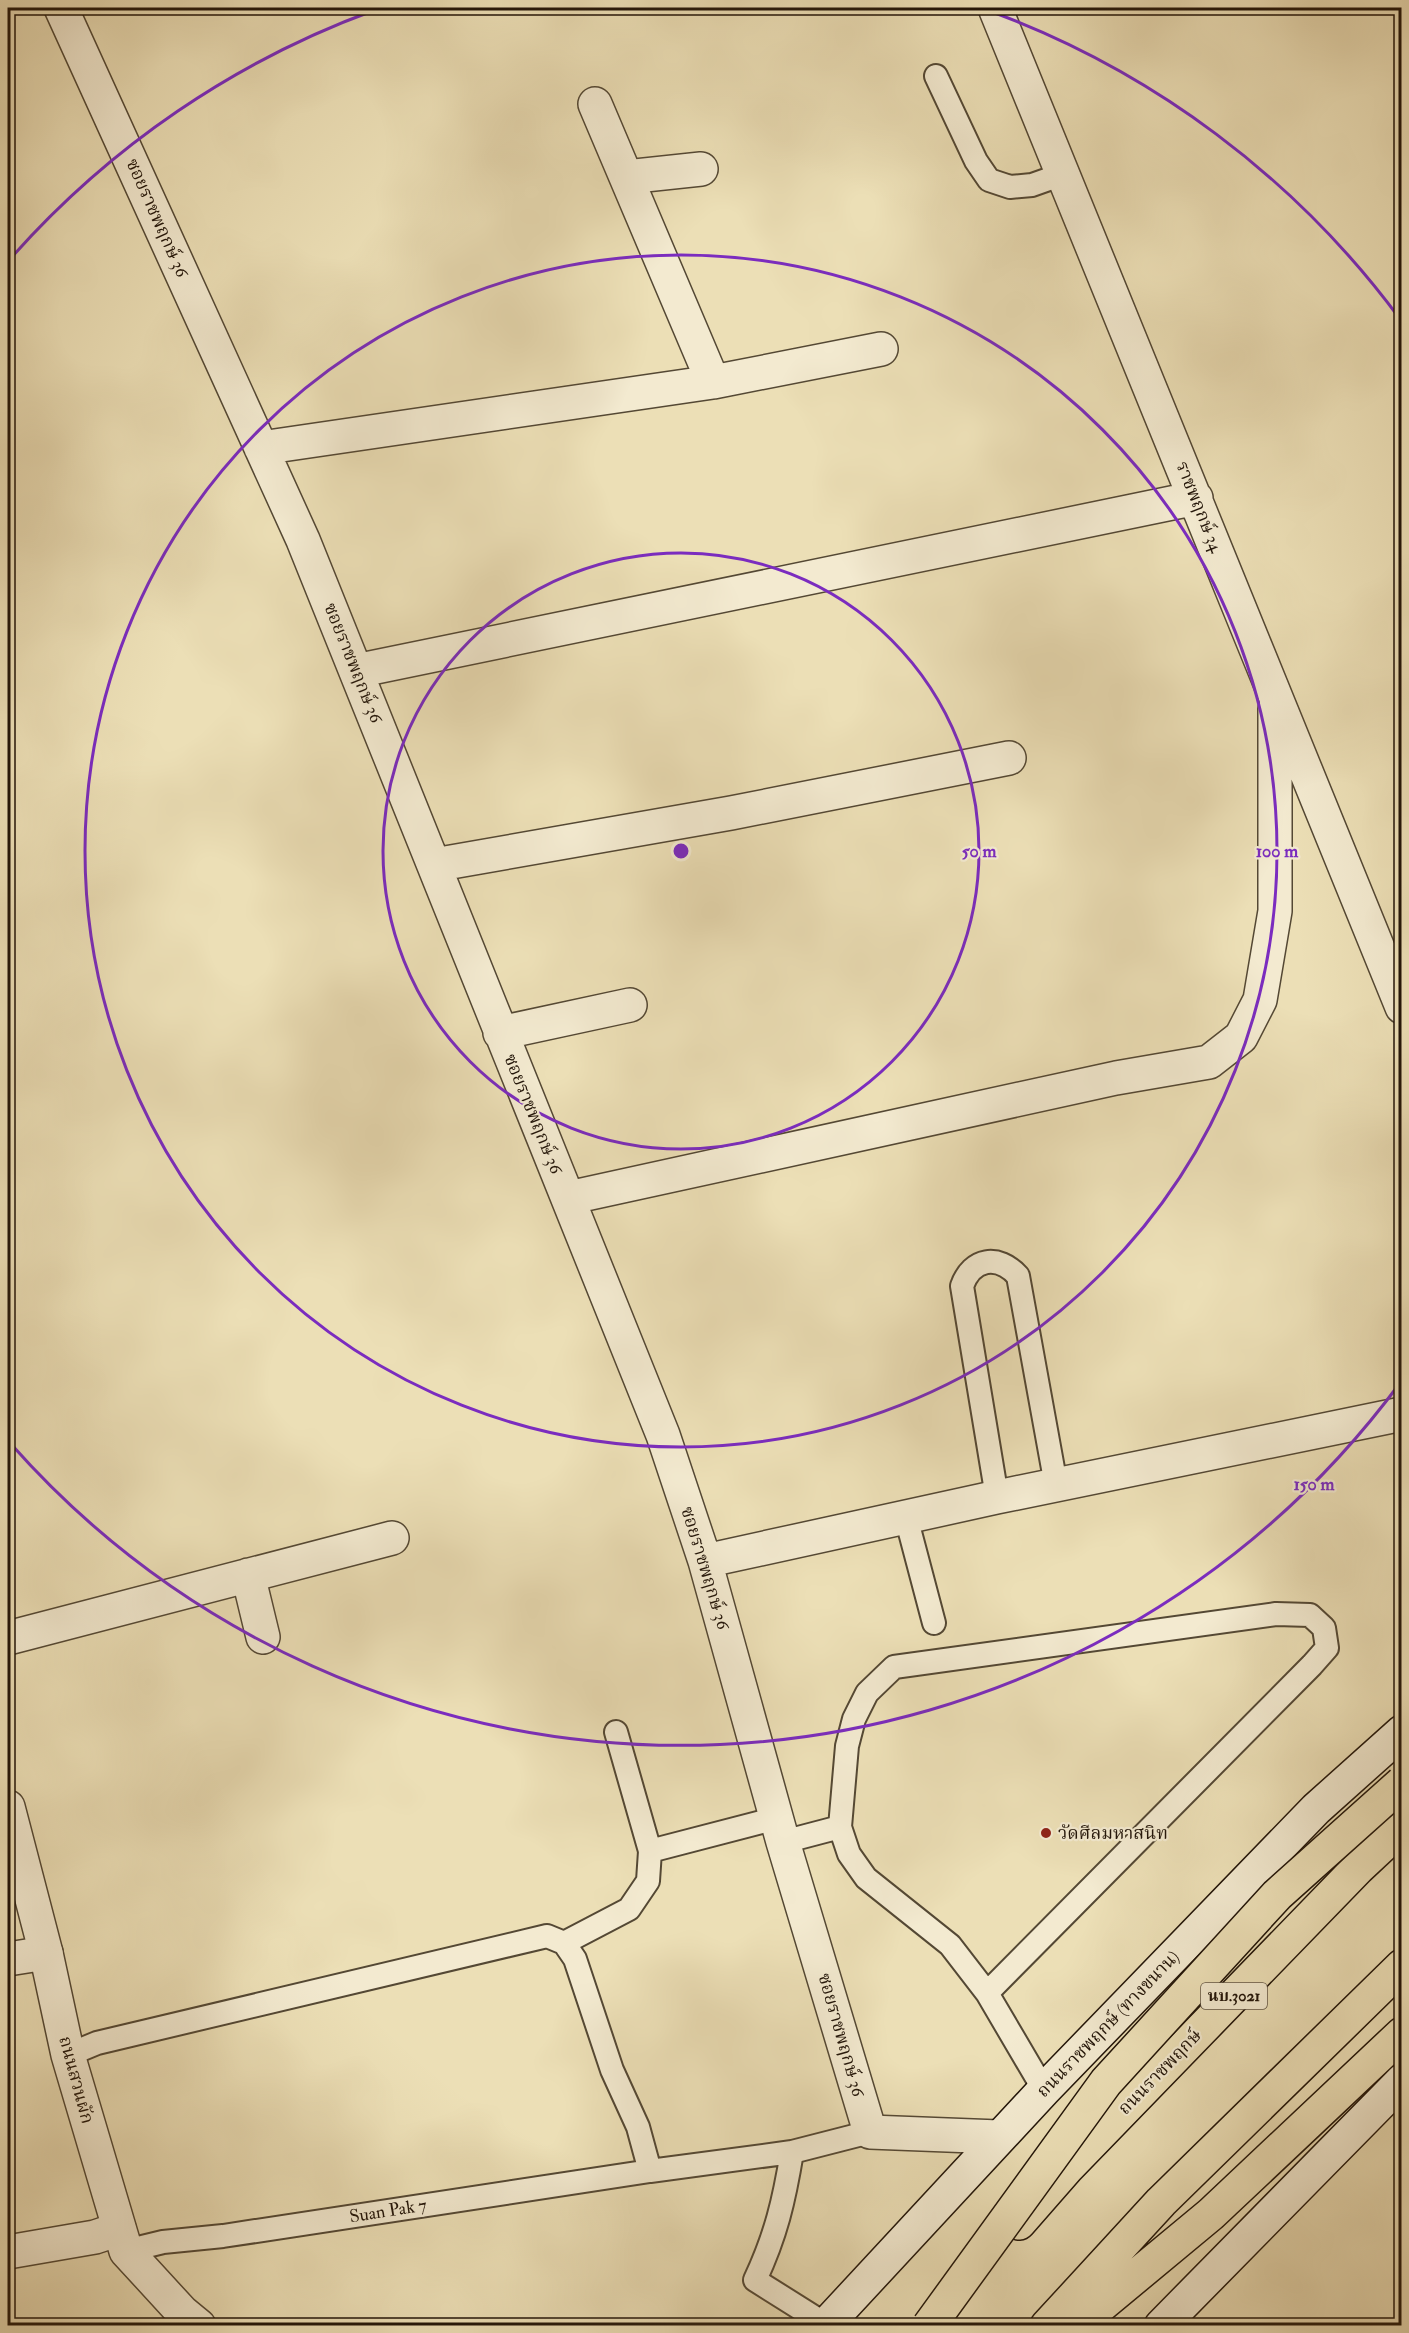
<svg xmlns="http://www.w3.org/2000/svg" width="1409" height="2333" font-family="'IM FELL Double Pica','Noto Serif Thai',serif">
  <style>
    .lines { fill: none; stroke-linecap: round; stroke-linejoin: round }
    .service-casing { stroke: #544834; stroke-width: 26 }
    .minor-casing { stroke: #544834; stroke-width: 36 }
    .tertiary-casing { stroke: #544834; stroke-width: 36 }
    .secondary-casing { stroke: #221509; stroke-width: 36 }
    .primary-casing { stroke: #221509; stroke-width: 36 }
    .service { stroke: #f3ead0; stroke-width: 22 }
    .minor { stroke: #f3ead0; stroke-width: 33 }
    .tertiary { stroke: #f3ead0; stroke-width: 33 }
    .secondary { stroke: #f3ead0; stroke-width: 33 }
    .primary { stroke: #ecdfb6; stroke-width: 33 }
    .primary-bridge-casing { stroke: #221509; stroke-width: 36; stroke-linecap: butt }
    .primary-bridge { stroke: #ecdfb6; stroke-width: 33 }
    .ring { fill: none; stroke: #7b2cbf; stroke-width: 3 }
    .poi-dot { fill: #8f2418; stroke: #f3ead0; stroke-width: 2 }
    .labels { text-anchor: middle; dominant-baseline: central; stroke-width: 4.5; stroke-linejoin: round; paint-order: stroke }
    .shield { fill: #f3ead0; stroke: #615545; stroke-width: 1.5 }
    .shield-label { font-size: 16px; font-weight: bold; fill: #221509 }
    .street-label { font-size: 18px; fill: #221509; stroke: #f3ead0 }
    .poi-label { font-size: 18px; fill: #221509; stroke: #f3ead0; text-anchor: start }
    .centre { fill: #7b2cbf; stroke: #f3ead0; stroke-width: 3 }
    .ring-label { font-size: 18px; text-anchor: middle; font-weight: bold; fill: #7b2cbf; stroke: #f3ead0; stroke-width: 4.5; stroke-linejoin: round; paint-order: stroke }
  </style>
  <rect width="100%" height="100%" fill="#ecdfb6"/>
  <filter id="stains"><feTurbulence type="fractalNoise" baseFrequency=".00333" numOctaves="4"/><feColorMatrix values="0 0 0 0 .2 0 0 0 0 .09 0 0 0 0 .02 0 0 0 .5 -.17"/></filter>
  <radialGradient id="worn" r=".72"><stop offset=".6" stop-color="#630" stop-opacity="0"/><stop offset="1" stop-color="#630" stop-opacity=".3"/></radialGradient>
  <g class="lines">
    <defs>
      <path id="service" d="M936 76 976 161 989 180 1010 187 1032 185 1063 174
        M997 1497 962 1286C972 1258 998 1254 1018 1276L1056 1485
        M906 1517 934 1623
        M783 1842 840 1827
        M650 1851 777 1818
        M564 1943 629 1909 648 1881 650 1851 616 1732
        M987 1993 1312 1665 1327 1648 1324 1628 1310 1615 1276 1614 894 1667 867 1693 854 1719 847 1746 840 1827 849 1854 866 1878 950 1945 987 1993 1044 2090
        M68 2055 97 2043 547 1936 564 1943 575 1959 612 2070 638 2127 650 2171 792 2152
        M126 2251 163 2242 223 2236 650 2171
        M825 2324 755 2280C776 2235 784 2201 792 2152L870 2132"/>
      <path id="minor" d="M61 8 303 540 663 1435 705 1561 783 1842 870 2132 999 2137
        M995 8 1402 1007
        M595 104 713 382
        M626 177 701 169
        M261 448 713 382 881 349
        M356 671 1196 498
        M434 865 731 813 1009 758
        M500 1033 630 1005
        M568 1198 1116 1078 1209 1062 1241 1037 1260 1000 1275 911V709
        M705 1561 997 1497 1402 1414
        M248 1575 263 1637
        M8 1638 392 1538
        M8 1959 46 1953
        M8 2252 95 2237 119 2229"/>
      <path id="tertiary" d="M8 1807 46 1953 68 2055 126 2251 182 2312 199 2326"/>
      <path id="secondary" d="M825 2326 1044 2090 1316 1809 1402 1732
        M1161 2326 1402 2081"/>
      <path id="primary" d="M1019 2223 1068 2167 1358 1868 1402 1827
        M1047 2326 1161 2202 1402 1966
        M1076 2326 1211 2214 1402 2034"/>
    </defs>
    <use href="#service" class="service-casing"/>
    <use href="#minor" class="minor-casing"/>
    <use href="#tertiary" class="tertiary-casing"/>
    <use href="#secondary" class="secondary-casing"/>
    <use href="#primary" class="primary-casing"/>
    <use href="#service" class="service"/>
    <use href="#minor" class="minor"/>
    <use href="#tertiary" class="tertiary"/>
    <use href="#secondary" class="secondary"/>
    <use href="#primary" class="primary"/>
    <defs>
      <path id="primary-bridge" d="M929 2326 1106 2082 1277 1895 1402 1783"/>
    </defs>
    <use href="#primary-bridge" class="primary-bridge-casing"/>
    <use href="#primary-bridge" class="primary-bridge"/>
  </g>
  <g class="ring">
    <circle cx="681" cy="851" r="298"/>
    <circle cx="681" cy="851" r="596"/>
    <path d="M1400 1383A895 895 0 0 1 11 1444M11 258A895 895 0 0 1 375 10M987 10A895 895 0 0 1 1400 319"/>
  </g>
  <circle class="poi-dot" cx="1046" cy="1833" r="6"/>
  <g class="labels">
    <rect class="shield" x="1201" y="1983" width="66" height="26" rx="4.5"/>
    <g class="shield-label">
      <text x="1234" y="1996">นบ.3021</text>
    </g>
    <g class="street-label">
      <text transform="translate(157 218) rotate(66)">ซอยราชพฤกษ์ 36</text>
      <text transform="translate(1199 507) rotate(68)">ราชพฤกษ์ 34</text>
      <text transform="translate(353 663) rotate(68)">ซอยราชพฤกษ์ 36</text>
      <text transform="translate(533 1114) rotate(68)">ซอยราชพฤกษ์ 36</text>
      <text transform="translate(705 1568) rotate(73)">ซอยราชพฤกษ์ 36</text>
      <text transform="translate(1108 2024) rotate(-46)">ถนนราชพฤกษ์ (ทางขนาน)</text>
      <text transform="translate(841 2035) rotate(74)">ซอยราชพฤกษ์ 36</text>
      <text transform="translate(1160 2072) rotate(-46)">ถนนราชพฤกษ์</text>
      <text transform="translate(76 2080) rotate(75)">ถนนสวนผัก</text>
      <text transform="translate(388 2211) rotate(-9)">Suan Pak 7</text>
    </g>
    <g class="poi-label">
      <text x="1058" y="1833">วัดศีลมหาสนิท</text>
    </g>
  </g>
  <circle cx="681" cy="851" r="9" class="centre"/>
  <g class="ring-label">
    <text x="979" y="857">50 m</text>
    <text x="1277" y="857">100 m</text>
    <text x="1314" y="1490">150 m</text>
  </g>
  <rect width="1409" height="2333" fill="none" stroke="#ecdfb6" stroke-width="30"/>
  <rect x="9" y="9" width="1391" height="2315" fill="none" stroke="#221509" stroke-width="3"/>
  <rect x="15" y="15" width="1379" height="2303" fill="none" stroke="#221509" stroke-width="1.5"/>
  <rect width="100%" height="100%" filter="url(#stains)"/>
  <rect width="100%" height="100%" fill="url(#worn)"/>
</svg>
